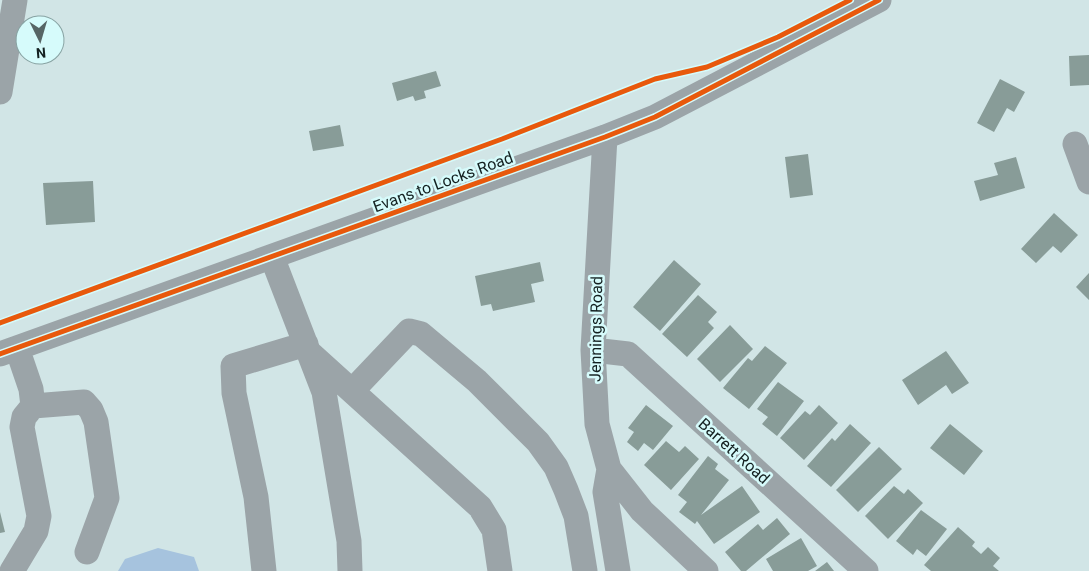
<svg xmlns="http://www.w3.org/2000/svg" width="1089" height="571" font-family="Roboto,sans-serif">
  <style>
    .water { fill: #a6c3de }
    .building { fill: #889c98 }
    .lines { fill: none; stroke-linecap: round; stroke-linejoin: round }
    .minor { stroke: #9ba4a8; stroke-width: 25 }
    .cycleway-casing { stroke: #d6fbfb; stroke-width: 8 }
    .cycleway { stroke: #e8590c; stroke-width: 5 }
    .labels { text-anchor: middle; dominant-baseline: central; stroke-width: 5; stroke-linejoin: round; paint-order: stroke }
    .street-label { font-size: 16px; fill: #132020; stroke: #d6fbfb }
  </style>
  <rect width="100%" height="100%" fill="#d1e5e6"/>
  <path class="water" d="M158 548 194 557 199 571H118L125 559Z"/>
  <path class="building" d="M1089 55V85L1070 86 1069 56Z
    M436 71 441 86 424 91 426 98 415 101 413 96 397 101 392 83Z
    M1000 79 1025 92 1014 112 1007 108 994 132 977 123Z
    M340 125 344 146 313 151 309 131Z
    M808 154 813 195 790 198 785 157Z
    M1016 157 1025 188 980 201 974 181 998 175 994 163Z
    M93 181 95 222 46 225 43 183Z
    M1054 213 1078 235 1061 253 1053 246 1036 263 1021 249Z
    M674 260 701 284 660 331 633 307Z
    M540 262 544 281 531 284 535 302 493 311 491 304 481 306 475 276Z
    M1089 273V300L1076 287Z
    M698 295 717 312 708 322 714 328 687 357 662 334Z
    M730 325 753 349 720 382 697 359Z
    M765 346 787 363 749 409 723 388 748 358 752 361Z
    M946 351 969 383 952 394 946 385 918 405 902 380Z
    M778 382 804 401 777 436 762 424 768 417 757 409Z
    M646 405 673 426 653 450 644 443 638 451 627 442 634 432 628 428Z
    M819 405 838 423 804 460 780 438 805 411 810 415Z
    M850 424 871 443 831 487 807 466 832 438 835 441Z
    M950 424 983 451 964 475 930 448Z
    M666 441 679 452 685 446 699 459 671 490 644 465Z
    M879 447 902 469 858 512 836 490Z
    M708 456 718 464 715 469 729 480 701 515 742 486 760 512 714 544 697 521 695 524 679 512 687 502 678 495Z
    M894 486 904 494 908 489 923 503 888 539 865 516Z
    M921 510 947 529 926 556 917 549 913 555 896 541Z
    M0 512 5 532 0 533Z
    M777 518 790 534 746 571H741L725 552 758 524 763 530Z
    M958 527 975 542 972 546 981 554 988 547 1000 558 993 566 999 571H931L924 565Z
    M801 538 817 566 808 571H773L766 559Z
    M827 562 834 571H815Z"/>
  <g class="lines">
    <path class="minor" d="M0 92 15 0
      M605 137 593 350 597 424 609 469 642 511 706 571
      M1075 144 1089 182
      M272 257 324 392 349 541 350 571
      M593 350 628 354 866 571
      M0 354 605 137 655 117 879 0
      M312 355 480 507 494 530 500 571
      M352 391 409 331 421 334 477 381 538 442 556 467 566 490 576 516 585 571
      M33 406 84 402 91 410 96 422 107 498 87 552
      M609 469 605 492 618 571
      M12 571 36 531 39 516 22 427 24 417 33 406 31 389 17 348
      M264 571 256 497 234 393 233 366 306 344"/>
    <defs>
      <path id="cycleway" d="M0 323 502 139 655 79 707 67 778 37 850 0
        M0 354 605 137 655 117 879 0"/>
    </defs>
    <use href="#cycleway" class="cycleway-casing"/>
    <use href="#cycleway" class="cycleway"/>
  </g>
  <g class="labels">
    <g class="street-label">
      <text transform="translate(443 182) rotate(-20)">Evans to Locks Road</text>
      <text transform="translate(596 329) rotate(-89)">Jennings Road</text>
      <text transform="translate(734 451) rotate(42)">Barrett Road</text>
    </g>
  </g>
  <g transform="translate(40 40) rotate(175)"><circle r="24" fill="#d6fbfb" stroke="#88a3a3"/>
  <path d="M0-4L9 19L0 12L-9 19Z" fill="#566565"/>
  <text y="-8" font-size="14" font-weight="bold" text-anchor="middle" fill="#132020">N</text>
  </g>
</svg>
